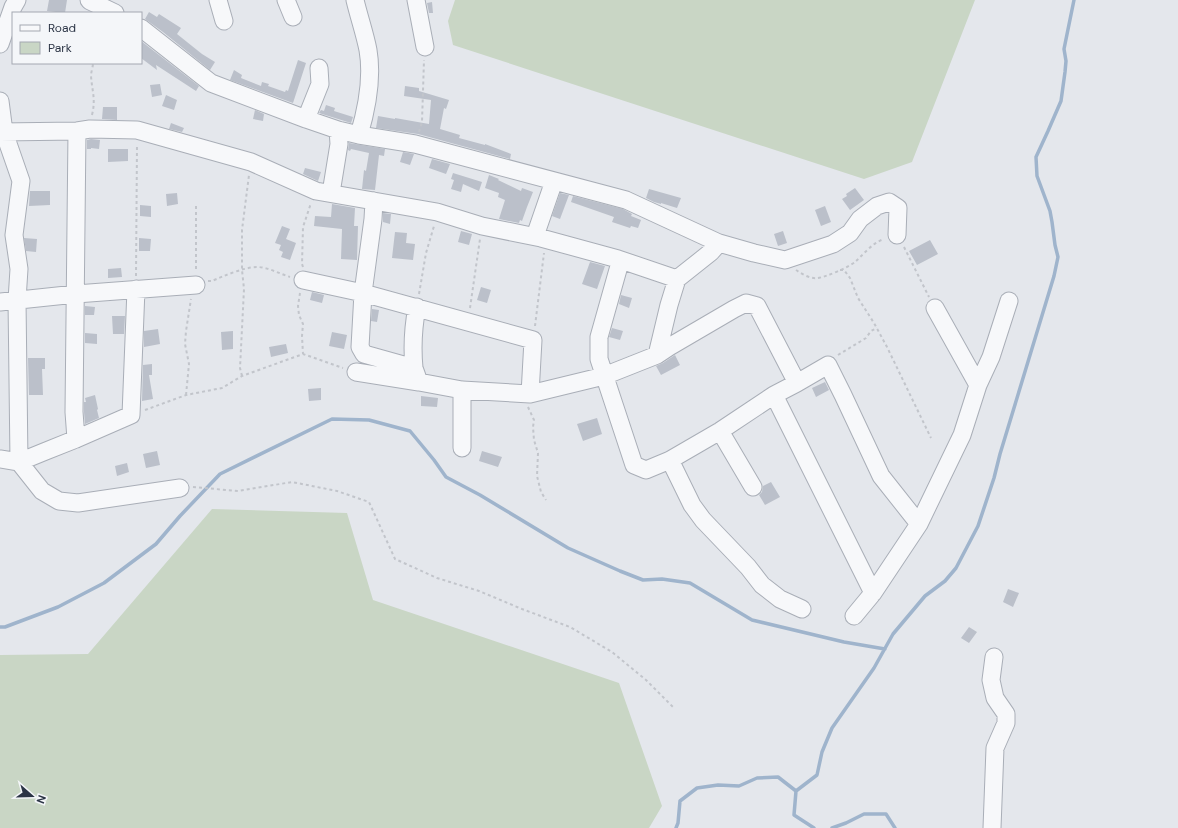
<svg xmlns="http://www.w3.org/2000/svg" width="1178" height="828" font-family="'DM Sans',sans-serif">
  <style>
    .green { fill: #c9d6c5 }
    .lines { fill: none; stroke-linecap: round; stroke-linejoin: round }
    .stream { stroke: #9fb4cc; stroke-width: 3.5 }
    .building { fill: #bbc0ca }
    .minor-casing { stroke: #a9aeb7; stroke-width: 19 }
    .path { stroke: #c2c5cb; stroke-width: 2; stroke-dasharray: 3 3; stroke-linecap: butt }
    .minor { stroke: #f7f8fa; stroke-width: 17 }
  </style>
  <rect width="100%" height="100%" fill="#e4e7ec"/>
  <path class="green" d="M455 0H975L912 162 864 179 453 45 448 21Z
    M212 509 347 513 373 600 619 683 662 806 649 828H0V655L88 654Z"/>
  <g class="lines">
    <path class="stream" d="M0 627H5L58 607 104 583 156 544 180 516 220 474 332 419 369 420 410 431 434 460 446 477 480 495 568 548 620 571 643 580 662 579 690 583 752 620 844 642 885 649
      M676 828 678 823 680 801 697 788 718 785 739 786 757 778 778 777 796 791
      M814 828 794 815 796 791 817 775 822 752 832 728 874 668 893 634 925 596 945 581 956 568 978 526 994 478 1000 454 1054 276 1058 257 1055 245 1052 222 1050 211 1037 176 1036 157 1048 131 1061 101 1065 72 1066 61 1064 49 1074 0
      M832 828 846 823 864 814H886L895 828"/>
  </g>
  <path class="building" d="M49 0H67L65 13 47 11Z
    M432 2 433 13H429L427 3Z
    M149 12 157 17 159 14 181 28 177 34 202 54 215 62 210 70 163 32 145 19Z
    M141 41 199 86 196 91 156 65 157 70 141 58Z
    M298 60 306 63 293 103 230 80 234 70 242 75 241 78 261 86 262 82 269 84 268 86 285 92 286 90 288 91Z
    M160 84 162 95 152 97 150 85Z
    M405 86 419 88V91L449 100 446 109 444 108 440 129 460 135 459 138 485 145V144L511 154 510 159 418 134 376 128 378 116 395 119V118L429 124 431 100 404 96Z
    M166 95 177 100 174 110 162 106Z
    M326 105 335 108 334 111 353 117 351 123 319 113 321 110 324 111Z
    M103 107H117V120L102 119Z
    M255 110 264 114 263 121 253 119Z
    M171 123 184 128 182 132 169 129Z
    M91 139 100 140 99 149 91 148V149H87V140Z
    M349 143 385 149 384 156 379 155 375 190 362 189 364 170 366 171 369 153 351 149 350 151 348 150Z
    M108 149H128V161L108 162Z
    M403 152 414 154 410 165 400 162Z
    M432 159 450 164 446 174 429 168Z
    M305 168 321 172 318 181 303 174Z
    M453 173 482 182 479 191 463 184 461 192 451 189 454 180 451 179Z
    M489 175 499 179 498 180 521 191 522 188 533 192 527 207 522 221 520 220 519 223 499 219 505 200 498 197 499 193 485 188Z
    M855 188 864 200 850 210 842 199 847 196 846 194Z
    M649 189 681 198 677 208 661 203V204L654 202 646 198Z
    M30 191H50V205L29 206Z
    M177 193 178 204 167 206 166 194Z
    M560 193 569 195 560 219 552 216Z
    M573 196 623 209 632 214 631 216 641 220 638 228 631 226 630 228 612 222 614 217 571 202Z
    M332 204 355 208 354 226H358L357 260 341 259 342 229 314 226 315 216 331 217Z
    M140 205 151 206V217L140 216Z
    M825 206 831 222 821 226 815 210Z
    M383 213 391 214 390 224 383 222Z
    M282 226 290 229 286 239 296 243 290 260 281 257 283 252 279 250 281 245 275 243Z
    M461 231 472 234 469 245 458 242Z
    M783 231 787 243 778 246 774 234Z
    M395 232 407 233 406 243 415 244 413 260 392 258Z
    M24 238 37 239 36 252 26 251Z
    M139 238 151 239 150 251H139Z
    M930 240 938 254 917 265 909 251Z
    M590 262 605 266 597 289 582 284Z
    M121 268 122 277 108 278V269Z
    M481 287 491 290 487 303 477 300Z
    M312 292 324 295 322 303 310 300Z
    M621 295 632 298 629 308 619 304Z
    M85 306 95 307 94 315H85Z
    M372 309 379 310 377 322 371 321Z
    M112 316H125L124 334H113Z
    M612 328 623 331 620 340 609 337Z
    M158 329 160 344 144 347V331Z
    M233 331V349L222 350 221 332Z
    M332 332 347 335 344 349 329 346Z
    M85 333 97 334V344L85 343Z
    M286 344 288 353 271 357 269 347Z
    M675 355 680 365 661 375 656 366 663 363Z
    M28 358H45V369H42L43 395H29Z
    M152 364V375H149L153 399 142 401 143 365Z
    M825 382 829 390 816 397 812 388Z
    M321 388V400L309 401 308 389Z
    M95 395 98 409 97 410 99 418 85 424 84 412V402H86L85 398Z
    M421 396 438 398 437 407 421 406Z
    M597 418 602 434 583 441 577 424Z
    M157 451 160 465 146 468 143 454Z
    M482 451 502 457 498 467 479 461Z
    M127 463 129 472 117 476 115 466Z
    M771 482 780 497 765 505 759 495 762 492 763 486Z
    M1008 589 1019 593 1013 607 1003 602Z
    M969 627 977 632 969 643 961 638Z"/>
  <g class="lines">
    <defs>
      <path id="minor" d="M89 0 90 1 115 13
        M218 0 224 21
        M286 0 293 17
        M355 0C359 17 365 34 368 50 373 79 367 108 359 135
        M416 0 425 47
        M141 28 211 83 306 119 338 130 359 135 415 144 626 200 719 243 754 253 785 260 833 244 850 233 860 219 877 206 889 202 898 208 897 235
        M0 44 13 7 17 0
        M0 101 4 132 21 181 14 235 19 269 17 300 19 462 46 451 76 439 131 415 136 289
        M306 119 320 84 319 68
        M0 132 77 131 90 129 137 130 251 162 316 191 437 212 482 226 541 238 618 259 677 279 711 252 719 243
        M331 193 339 144 338 130
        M374 201 373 219 363 293 360 347 364 354 414 368 419 382
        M535 236 554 181
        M618 259 619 266 599 337V359L634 465 646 470 670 460 720 431 774 395 797 383 828 365 843 395 881 476 919 524
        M303 280 363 293 533 340 530 394
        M0 302 76 294 196 285
        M657 355 669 305 677 279
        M414 368C412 347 413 328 417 307
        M356 372 419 382 462 390 530 394 604 376 657 355 669 347 734 309 746 303 757 306 797 383
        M978 385 991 357 1009 301
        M774 395 873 593
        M720 431 753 487
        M76 439 74 412 77 131
        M462 448V390
        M0 459 19 462 42 491 59 501 78 503 180 488
        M670 460 692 505 703 520 748 567 762 585 780 599 802 609
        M854 616 873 593 919 524 962 435 978 385 935 308
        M992 828 995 748 1006 723V714L995 698 991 680 994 657"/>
    </defs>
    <use href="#minor" class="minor-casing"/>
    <path class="path" d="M92 115C96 99 92 91 91 76 91 72 93 67 93 63
      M419 132 422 122 424 60
      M196 206V272
      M904 247 929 297
      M303 267 302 264 303 227 311 203
      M796 270C802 274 810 279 817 278 824 278 849 267 855 262 864 254 872 243 884 239
      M840 270H844L850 278 858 298 874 323 887 347 931 438
      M136 276 137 144
      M208 281H212C223 276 245 267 257 267 268 267 280 274 290 277
      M300 293 298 306 299 315 303 324 302 336 303 354
      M419 294 426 253 434 226
      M470 308 480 239
      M535 326 544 253
      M838 355 866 338 871 331 877 328
      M242 376 240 368 244 289 242 270V230L249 175
      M186 395 189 364 185 344 186 331 191 299
      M528 407 534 420 533 427 534 440 538 453 537 476 541 492 546 500
      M145 410 186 395 222 388 242 376 303 354 343 368
      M193 487 238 491 292 482 337 491 369 502 395 559 437 578 479 591 522 609 570 627 612 652 646 680 673 707"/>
    <use href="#minor" class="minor"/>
  </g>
  <rect x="12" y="12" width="130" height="52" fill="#f4f6f9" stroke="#a4a8b1"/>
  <rect x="20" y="25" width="20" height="6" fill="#f7f8fa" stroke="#a4a8b1"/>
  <text x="48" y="32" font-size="12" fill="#2b3445">Road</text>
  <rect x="20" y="42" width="20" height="12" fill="#c9d6c5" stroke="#a4a8b1"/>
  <text x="48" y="52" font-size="12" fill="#2b3445">Park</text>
  <g transform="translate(32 796) rotate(110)" stroke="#f4f6f9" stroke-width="3" paint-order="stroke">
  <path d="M0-3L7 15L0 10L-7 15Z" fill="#2b3445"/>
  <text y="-6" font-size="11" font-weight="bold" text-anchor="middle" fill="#2b3445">N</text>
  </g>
</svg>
